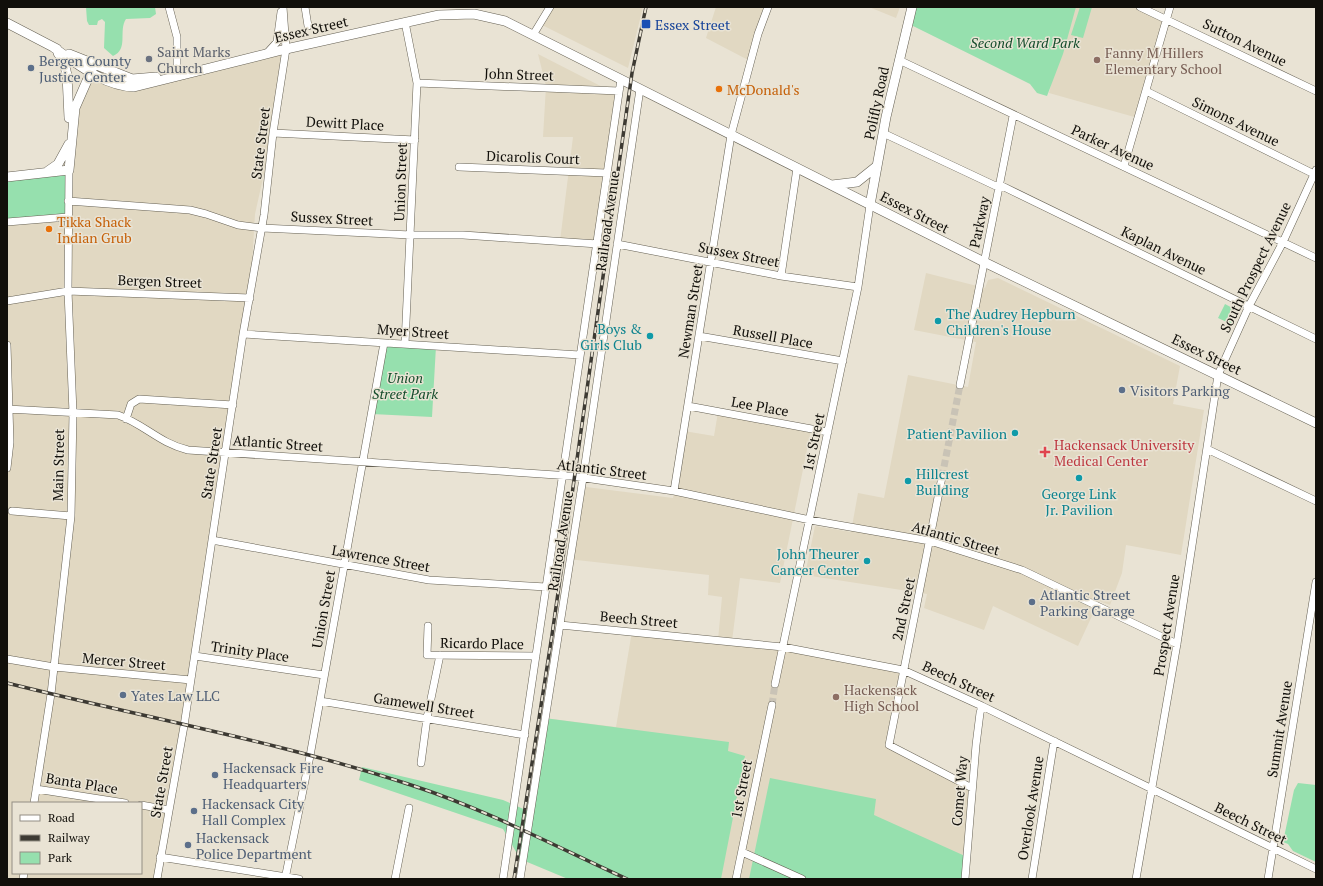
<svg xmlns="http://www.w3.org/2000/svg" width="1323" height="886" font-family="'PT Serif',serif">
  <style>
    .built { fill: #e1d8c2; fill-rule: evenodd }
    .green { fill: #96e0ae }
    .lines { fill: none; stroke-linecap: round; stroke-linejoin: round }
    .minor-tunnel { stroke: #c9c3b6; stroke-width: 7; stroke-dasharray: 7 3.5; stroke-linecap: butt }
    .minor-casing { stroke: #656053; stroke-width: 8 }
    .major-casing { stroke: #656053; stroke-width: 10 }
    .minor { stroke: #fff; stroke-width: 7 }
    .major { stroke: #fff; stroke-width: 9 }
    .rail-casing { stroke: #3d3a33; stroke-width: 3.5 }
    .rail { stroke: #e9e3d4; stroke-width: 2; stroke-dasharray: 6; stroke-linecap: butt }
    .transit-dot { fill: #1a4fb4; stroke: #e9e3d4; stroke-width: 1.5 }
    .worship-dot { fill: #6b7280; stroke: #e9e3d4; stroke-width: 1.5 }
    .education-dot { fill: #8d6e63; stroke: #e9e3d4; stroke-width: 1.5 }
    .service-dot { fill: #5c6f8a; stroke: #e9e3d4; stroke-width: 1.5 }
    .food-dot { fill: #e8710a; stroke: #e9e3d4; stroke-width: 1.5 }
    .culture-dot { fill: #0f9aa8; stroke: #e9e3d4; stroke-width: 1.5 }
    .health-dot { fill: #e0444e; stroke: #e9e3d4; stroke-width: 1.5 }
    .labels { text-anchor: middle; dominant-baseline: central; stroke-width: 3; stroke-linejoin: round; paint-order: stroke }
    .transit-label { font-size: 14px; fill: #164399; stroke: #e9e3d4; text-anchor: start }
    .street-label { font-size: 14px; fill: #110f0a; stroke: #e9e3d4 }
    .park-label { font-size: 14px; font-style: italic; fill: #134c2b; stroke: #e9e3d4 }
    .worship-label { font-size: 14px; fill: #5b616d; stroke: #e9e3d4; text-anchor: start }
    .education-label { font-size: 14px; fill: #785e54; stroke: #e9e3d4; text-anchor: start }
    .service-label { font-size: 14px; fill: #4e5e75; stroke: #e9e3d4; text-anchor: start }
    .food-label { font-size: 14px; fill: #c56008; stroke: #e9e3d4; text-anchor: start }
    .culture-label { font-size: 14px; fill: #0d838f; stroke: #e9e3d4; text-anchor: end }
    .health-label { font-size: 14px; fill: #be3a42; stroke: #e9e3d4; text-anchor: start }
  </style>
  <rect width="100%" height="100%" fill="#e9e3d4"/>
  <path class="built" d="M549 7H643L628 68 540 24Z
    M716 7H767L752 62 706 38Z
    M869 7H900L896 18Z
    M1070 7H1140L1167 20 1138 118 1049 93Z
    M286 49 273 133 255 214 250 298 157 879H7V222L68 217 72 112 90 72 124 87ZM13 803H141V873H13Z
    M538 54 622 97 602 242 560 241 573 137H543L546 86Z
    M926 273 985 288 988 280 998 278 1180 366 1173 404 1204 410 1181 555 1126 545 1122 573 1110 605 1099 601 1078 646 993 606 984 630 924 608 927 594 805 575 815 526 851 532 858 493 884 498 908 375 968 387 976 342 914 330Z
    M718 412 811 430 780 583 740 578 732 641 903 670 888 746 972 788 965 879H677L544 718 616 727 632 631 718 640 722 597 708 595 709 575 568 559 586 487 673 498 684 431 714 436Z"/>
  <path class="green" d="M86 7H155L156 14 150 18 126 19C118 31 129 49 113 56L104 48 105 22 102 19 98 21 97 25H89L87 21Z
    M912 7H1076L1063 54 1047 96 1037 93 1030 84 907 23Z
    M1080 7H1092L1083 38 1071 35Z
    M69 170 68 217 7 222V178Z
    M1225 304 1238 311 1231 324 1218 318Z
    M384 343 436 346 432 417 372 414Z
    M544 718 729 742 728 751 745 756 721 879H568L520 859 503 829 359 780 362 767 503 800 528 811Z
    M770 778 876 799 874 815 965 856 963 879H749Z
    M1298 783 1316 785V862L1293 851 1288 844 1283 842 1294 790Z"/>
  <g class="lines">
    <path class="minor-tunnel" d="M942 477 960 385
      M772 705 775 684"/>
    <defs>
      <path id="minor" d="M169 7 177 37V76
        M305 7 308 26
        M1140 7 1316 91
        M405 22 417 83 405 344
        M533 35 550 7
        M267 53 277 42 281 12
        M899 60 1316 258
        M417 83 619 91
        M1146 91 1316 175
        M273 133 415 140
        M883 133 1000 188
        M1124 166 1170 7
        M459 167 606 173
        M1000 185 1316 339
        M68 201 190 210 206 214 238 225 262 228 411 235H463L598 244
        M7 222 68 217
        M617 244 781 276 858 287
        M781 276 797 168
        M7 301 68 291 250 298
        M243 334 580 355
        M699 336 843 361
        M7 345 10 442 7 468
        M960 385 1013 116
        M688 406 828 432
        M7 409 118 415C144 424 159 443 188 450L571 476 674 491 810 520 930 541 1022 570 1177 644
        M126 419 131 404 139 399 233 405
        M1207 449 1316 501
        M942 477 889 745 972 788
        M674 491 731 135 758 34 768 7
        M12 511 71 516
        M212 540 429 580 546 587
        M560 625 783 647 903 670 982 706 1316 869
        M428 626 427 655 536 656
        M195 656 324 675
        M7 659 54 667 191 680
        M775 684 858 287 870 205
        M320 701 525 735
        M421 763 427 718 440 655
        M36 789 125 803
        M34 803 51 694 71 516 73 413 68 291 69 170
        M141 805 169 810
        M742 852 802 879
        M160 857 299 879
        M23 879 24 873
        M157 879 184 726 243 334 264 215 273 133 286 49 283 7
        M285 879 310 756 384 343
        M395 879 409 808
        M503 879 621 79
        M520 879 583 478 640 89
        M736 879 772 705
        M965 879 976 745 980 713 982 706
        M1032 879 1054 741
        M1136 879 1177 644 1218 375 1249 306 1283 242 1316 170
        M1268 879 1316 582"/>
      <path id="major" d="M7 23 57 49
        M53 47C77 64 104 86 134 87L286 49 439 15 474 14 505 21 984 262 1316 423
        M58 53 64 62 67 75 69 118
        M69 54 132 79 156 77
        M48 171 58 164 69 144
        M7 177 69 170 75 108 93 67
        M832 185 857 182 877 166
        M870 205 886 117 912 7"/>
    </defs>
    <use href="#minor" class="minor-casing"/>
    <use href="#major" class="major-casing"/>
    <use href="#minor" class="minor"/>
    <use href="#major" class="major"/>
    <defs>
      <path id="rail" d="M7 683C142 717 281 742 414 786 487 810 557 847 627 879
        M514 879 552 635 632 73 646 7"/>
    </defs>
    <use href="#rail" class="rail-casing"/>
    <use href="#rail" class="rail"/>
  </g>
  <rect class="transit-dot" x="641" y="19" width="10" height="10" rx="2"/>
  <circle class="worship-dot" cx="149" cy="59" r="4"/>
  <g class="education-dot">
    <circle cx="1097" cy="60" r="4"/>
    <circle cx="836" cy="697" r="4"/>
  </g>
  <g class="service-dot">
    <circle cx="31" cy="68" r="4"/>
    <circle cx="1122" cy="390" r="4"/>
    <circle cx="1032" cy="602" r="4"/>
    <circle cx="123" cy="695" r="4"/>
    <circle cx="215" cy="775" r="4"/>
    <circle cx="194" cy="811" r="4"/>
    <circle cx="188" cy="845" r="4"/>
  </g>
  <g class="food-dot">
    <circle cx="719" cy="89" r="4"/>
    <circle cx="49" cy="229" r="4"/>
  </g>
  <g class="culture-dot">
    <circle cx="938" cy="321" r="4"/>
    <circle cx="650" cy="336" r="4"/>
    <circle cx="1015" cy="433" r="4"/>
    <circle cx="1079" cy="478" r="4"/>
    <circle cx="908" cy="481" r="4"/>
    <circle cx="867" cy="561" r="4"/>
  </g>
  <path class="health-dot" d="M1043 446h4v4h4v4h-4v4h-4v-4h-4v-4h4z"/>
  <g class="labels">
    <g class="transit-label">
      <text x="655" y="24">Essex Street</text>
    </g>
    <g class="street-label">
      <text transform="translate(311 29) rotate(-13)">Essex Street</text>
      <text transform="translate(1245 42) rotate(26)">Sutton Avenue</text>
      <text transform="translate(519 74) rotate(2)">John Street</text>
      <text transform="translate(876 103) rotate(-78)">Polifly Road</text>
      <text transform="translate(1236 121) rotate(26)">Simons Avenue</text>
      <text transform="translate(345 123) rotate(3)">Dewitt Place</text>
      <text transform="translate(260 143) rotate(-83)">State Street</text>
      <text transform="translate(1113 147) rotate(25)">Parker Avenue</text>
      <text transform="translate(533 157) rotate(2)">Dicarolis Court</text>
      <text transform="translate(400 182) rotate(-88)">Union Street</text>
      <text transform="translate(915 212) rotate(27)">Essex Street</text>
      <text transform="translate(332 218) rotate(3)">Sussex Street</text>
      <text transform="translate(607 221) rotate(-82)">Railroad Avenue</text>
      <text transform="translate(979 222) rotate(-78)">Parkway</text>
      <text transform="translate(1164 250) rotate(26)">Kaplan Avenue</text>
      <text transform="translate(739 254) rotate(11)">Sussex Street</text>
      <text transform="translate(1255 267) rotate(-64)">South Prospect Avenue</text>
      <text transform="translate(160 281) rotate(2)">Bergen Street</text>
      <text transform="translate(690 311) rotate(-81)">Newman Street</text>
      <text transform="translate(413 331) rotate(4)">Myer Street</text>
      <text transform="translate(773 336) rotate(10)">Russell Place</text>
      <text transform="translate(1207 354) rotate(26)">Essex Street</text>
      <text transform="translate(760 406) rotate(10)">Lee Place</text>
      <text transform="translate(813 442) rotate(-78)">1st Street</text>
      <text transform="translate(278 443) rotate(4)">Atlantic Street</text>
      <text transform="translate(211 463) rotate(-81)">State Street</text>
      <text transform="translate(58 465) rotate(-89)">Main Street</text>
      <text transform="translate(602 469) rotate(7)">Atlantic Street</text>
      <text transform="translate(956 538) rotate(16)">Atlantic Street</text>
      <text transform="translate(560 541) rotate(-81)">Railroad Avenue</text>
      <text transform="translate(381 558) rotate(10)">Lawrence Street</text>
      <text transform="translate(323 609) rotate(-80)">Union Street</text>
      <text transform="translate(903 609) rotate(-78)">2nd Street</text>
      <text transform="translate(639 619) rotate(5)">Beech Street</text>
      <text transform="translate(1166 625) rotate(-81)">Prospect Avenue</text>
      <text transform="translate(482 643) rotate(1)">Ricardo Place</text>
      <text transform="translate(250 651) rotate(8)">Trinity Place</text>
      <text transform="translate(124 661) rotate(5)">Mercer Street</text>
      <text transform="translate(959 681) rotate(25)">Beech Street</text>
      <text transform="translate(424 705) rotate(9)">Gamewell Street</text>
      <text transform="translate(1279 729) rotate(-81)">Summit Avenue</text>
      <text transform="translate(161 782) rotate(-80)">State Street</text>
      <text transform="translate(82 783) rotate(9)">Banta Place</text>
      <text transform="translate(741 789) rotate(-79)">1st Street</text>
      <text transform="translate(959 791) rotate(-85)">Comet Way</text>
      <text transform="translate(1030 808) rotate(-81)">Overlook Avenue</text>
      <text transform="translate(1251 823) rotate(26)">Beech Street</text>
    </g>
    <g class="park-label">
      <text x="1025" y="42">Second Ward Park</text>
      <text x="405" y="377">Union<tspan x="405" dy="16">Street Park</tspan></text>
    </g>
    <g class="worship-label">
      <text x="157" y="51">Saint Marks<tspan x="157" dy="16">Church</tspan></text>
    </g>
    <g class="education-label">
      <text x="1105" y="52">Fanny M Hillers<tspan x="1105" dy="16">Elementary School</tspan></text>
      <text x="844" y="689">Hackensack<tspan x="844" dy="16">High School</tspan></text>
    </g>
    <g class="service-label">
      <text x="39" y="60">Bergen County<tspan x="39" dy="16">Justice Center</tspan></text>
      <text x="1130" y="390">Visitors Parking</text>
      <text x="1040" y="594">Atlantic Street<tspan x="1040" dy="16">Parking Garage</tspan></text>
      <text x="131" y="695">Yates Law LLC</text>
      <text x="223" y="767">Hackensack Fire<tspan x="223" dy="16">Headquarters</tspan></text>
      <text x="202" y="803">Hackensack City<tspan x="202" dy="16">Hall Complex</tspan></text>
      <text x="196" y="837">Hackensack<tspan x="196" dy="16">Police Department</tspan></text>
    </g>
    <g class="food-label">
      <text x="727" y="89">McDonald's</text>
      <text x="57" y="221">Tikka Shack<tspan x="57" dy="16">Indian Grub</tspan></text>
    </g>
    <g class="culture-label">
      <text x="946" y="313" text-anchor="start">The Audrey Hepburn<tspan x="946" dy="16">Children's House</tspan></text>
      <text x="642" y="328">Boys &amp;<tspan x="642" dy="16">Girls Club</tspan></text>
      <text x="1007" y="433">Patient Pavilion</text>
      <text x="916" y="473" text-anchor="start">Hillcrest<tspan x="916" dy="16">Building</tspan></text>
      <text x="1079" y="493" text-anchor="middle">George Link<tspan x="1079" dy="16">Jr. Pavilion</tspan></text>
      <text x="859" y="553">John Theurer<tspan x="859" dy="16">Cancer Center</tspan></text>
    </g>
    <g class="health-label">
      <text x="1054" y="444">Hackensack University<tspan x="1054" dy="16">Medical Center</tspan></text>
    </g>
  </g>
  <rect width="1323" height="886" fill="none" stroke="#110f0a" stroke-width="16"/>
  <rect x="12" y="802" width="130" height="72" fill="#e9e3d4" stroke="#938e83"/>
  <rect x="20" y="815" width="20" height="6" fill="#ffffff" stroke="#938e83"/>
  <text x="48" y="822" font-size="12" fill="#110f0a">Road</text>
  <rect x="20" y="835" width="20" height="6" fill="#3d3a33" stroke="#938e83"/>
  <text x="48" y="842" font-size="12" fill="#110f0a">Railway</text>
  <rect x="20" y="852" width="20" height="12" fill="#96e0ae" stroke="#938e83"/>
  <text x="48" y="862" font-size="12" fill="#110f0a">Park</text>
</svg>
